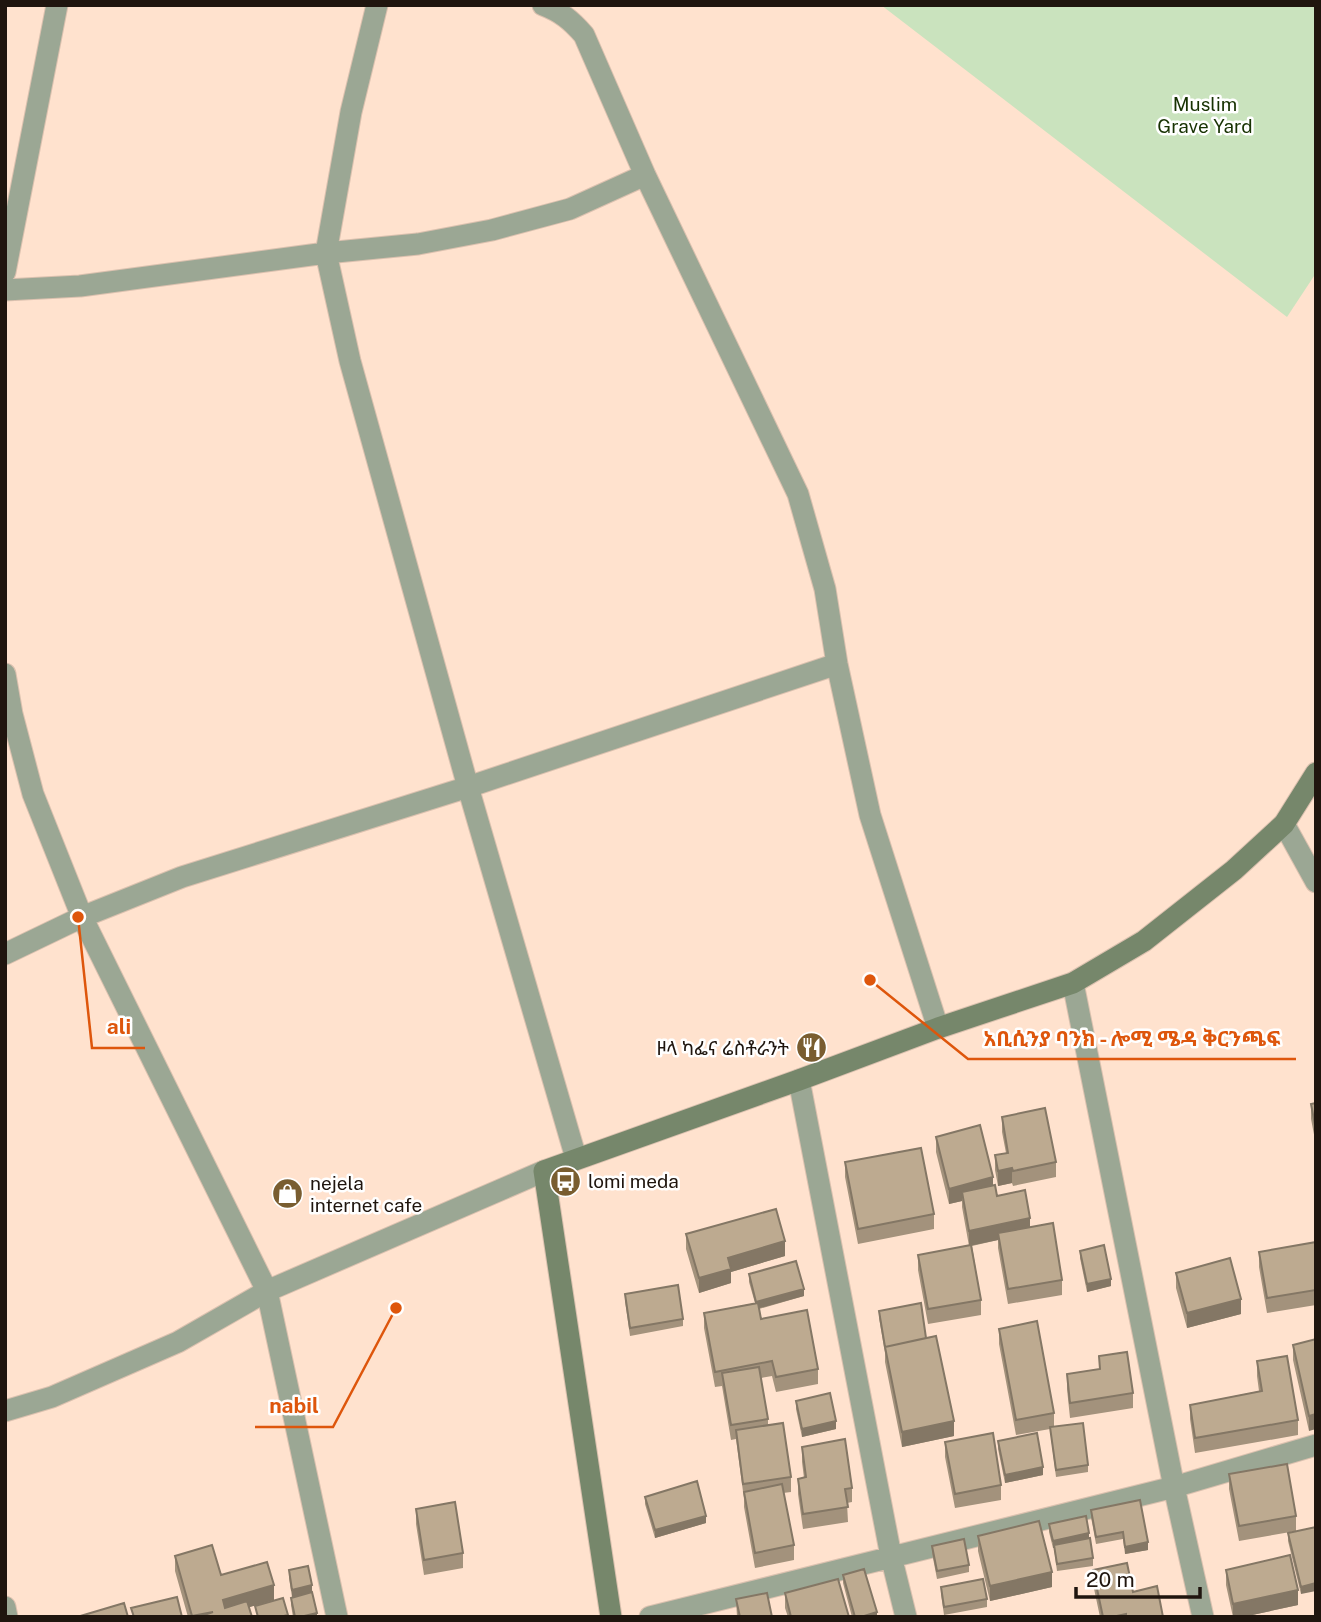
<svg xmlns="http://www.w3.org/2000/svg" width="1321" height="1622" font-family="'Public Sans','Noto Sans Ethiopic',sans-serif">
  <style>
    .green { fill: #cae3be }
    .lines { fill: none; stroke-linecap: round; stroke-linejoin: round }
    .street-casing { stroke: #dbc1af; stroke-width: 23 }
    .secondary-casing { stroke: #dbc1af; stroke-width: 23 }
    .street { stroke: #9ba794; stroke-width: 21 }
    .secondary { stroke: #76876b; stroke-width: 21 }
    .wall { fill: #a3927c }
    .shaded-wall { fill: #847765 }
    .building { fill: #bdaa90; stroke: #847765; stroke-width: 2 }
    .labels { text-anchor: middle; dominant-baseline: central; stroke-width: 5; stroke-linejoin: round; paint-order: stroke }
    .park-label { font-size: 19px; fill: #173202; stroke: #fff }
    .poi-label { font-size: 19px; fill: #1f150e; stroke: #fff; text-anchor: start }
    .leader { fill: none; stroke: #de560c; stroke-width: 2.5 }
    .callout-dot { fill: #de560c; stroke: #fff; stroke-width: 2.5 }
    .callout-label { font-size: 21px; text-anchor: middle; font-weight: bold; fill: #de560c; stroke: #fff; stroke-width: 5; stroke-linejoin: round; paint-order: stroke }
  </style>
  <rect width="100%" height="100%" fill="#ffe2ce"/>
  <path class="green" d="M881 5H1316V273L1287 317Z"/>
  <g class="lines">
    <defs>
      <path id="street" d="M377 5 351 112 326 253 350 361 468 787 576 1158
        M543 5C561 12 571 20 584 35L645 175 798 494 825 589 837 664 870 815 938 1028
        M5 272 57 5
        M5 290 80 286 326 253 418 244 492 230 570 209 645 175
        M5 674 12 714 33 794 82 917 267 1291 337 1617
        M1284 824 1316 882
        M5 954 82 917 182 877 468 787 837 664
        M1073 983 1174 1487 1203 1617
        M799 1080 891 1556 906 1617
        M5 1411 52 1397 178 1342 267 1291 544 1171
        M5 1607 7 1617
        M650 1617 1174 1487 1316 1445"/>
      <path id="secondary" d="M611 1617 544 1171 799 1080 938 1028 1073 983 1144 941 1234 870 1284 824 1316 773"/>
    </defs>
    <use href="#street" class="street-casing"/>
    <use href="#secondary" class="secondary-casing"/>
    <use href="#street" class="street"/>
    <use href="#secondary" class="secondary"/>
  </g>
  <path class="wall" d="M1316 1103V1145L1311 1119V1104Z
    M1002 1117 1056 1162V1177L1013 1186 1012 1183 998 1186 995 1170V1155L1006 1153 1002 1132Z
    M936 1137 993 1185 997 1196 1030 1227 1062 1280V1295L1008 1304 998 1248V1240L972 1246 981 1300V1315L928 1324 918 1270V1255L969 1246 962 1207V1201L949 1204 936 1152Z
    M845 1162 934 1214V1229L858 1244 845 1177Z
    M686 1234 785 1256 731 1272V1283L699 1293 686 1249Z
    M1316 1242V1305L1267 1313 1259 1267V1252Z
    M1080 1251 1111 1286 1087 1292 1080 1258Z
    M1176 1273 1241 1314 1187 1328 1176 1288Z
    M749 1274 804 1296 759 1309 761 1319 818 1369V1384L776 1392 772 1376 761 1378 768 1419V1426L791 1477V1492L783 1493 794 1545V1560L755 1568 744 1507V1499L736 1439 731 1440 722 1386 715 1387 704 1328V1313L755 1303 749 1282Z
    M625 1294 683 1319V1326L630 1336 625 1301Z
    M879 1311 926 1338 954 1436 902 1447 885 1362V1353L879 1318Z
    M999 1329 1054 1413V1427L1088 1465V1472L1056 1477 1050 1429 1016 1435 999 1344Z
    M1316 1339 1309 1431 1293 1360V1345Z
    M1099 1356 1133 1393V1408L1070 1418 1067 1389V1374L1099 1369Z
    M1257 1361 1298 1420V1435L1195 1453 1190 1419V1405L1259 1391 1257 1376Z
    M796 1401 836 1429 802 1437 796 1409Z
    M998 1441 1043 1475 1005 1483 998 1449Z
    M945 1442 1001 1485V1500L955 1508 945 1457Z
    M802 1447 852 1488V1502L847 1503 848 1522 803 1529 798 1494V1479L804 1478 802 1462Z
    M1229 1474 1296 1516V1531L1239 1541 1229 1489Z
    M645 1497 706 1523 655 1538 645 1504Z
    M416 1509 463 1553V1568L424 1575 416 1524Z
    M1091 1510 1148 1550 1125 1554 1123 1539 1096 1544 1091 1517Z
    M1049 1524 1089 1538 1093 1558V1566L1057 1571 1054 1548H1053L1049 1532Z
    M1316 1527 1301 1594 1288 1541V1533Z
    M978 1536 1052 1587 990 1601 978 1551Z
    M932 1546 969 1565V1572L937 1579 932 1553Z
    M175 1556 221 1575 274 1600 249 1607 252 1617H188L175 1571Z
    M289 1570 312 1593 317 1617H293L291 1605V1598L292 1597 289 1578Z
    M1093 1570 1133 1592 1163 1617H1100L1093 1584Z
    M1226 1570 1298 1605 1243 1617H1233L1226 1585Z
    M843 1575 877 1617H852L843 1583Z
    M941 1587 987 1599V1607L944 1615 941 1594Z
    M785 1593 849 1617H788L785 1608Z
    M736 1599 772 1617H737Z"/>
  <path class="shaded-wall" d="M1012 1168V1183L998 1186V1171Z
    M993 1177V1192H962V1201L949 1204V1189Z
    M1030 1218V1233H998V1240L969 1246V1231Z
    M785 1241V1256L731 1272V1283L699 1293V1278L728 1258Z
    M1111 1279V1286L1087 1292V1284Z
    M804 1289V1296L756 1309V1302Z
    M1241 1299V1314L1187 1328V1313Z
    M1316 1414V1429L1309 1431V1416Z
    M836 1421V1429L802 1437V1429Z
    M954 1421V1436L902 1447V1432Z
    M1043 1467V1475L1005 1483V1475Z
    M706 1516V1523L655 1538V1530Z
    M1089 1533V1540L1053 1548V1541Z
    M1148 1542V1550L1125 1554V1547Z
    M1052 1572V1587L990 1601V1586Z
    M1316 1583V1591L1301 1594V1587Z
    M274 1585V1600L223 1615V1600Z
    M312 1585V1593L292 1597V1590Z
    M1298 1590V1605L1243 1617H1233V1604Z
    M877 1612V1617H861Z
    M317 1613V1617H300Z"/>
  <path class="building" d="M1316 1103V1130L1311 1104Z
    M1045 1108 1056 1162 1013 1171 1012 1168 998 1171 995 1155 1008 1153 1002 1117Z
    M980 1125 993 1177 949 1189 936 1137Z
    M921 1148 934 1214 858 1229 845 1162Z
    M995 1185 997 1196 1025 1190 1030 1218 969 1231 962 1192Z
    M776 1209 785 1241 728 1258 731 1269 699 1278 686 1234Z
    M1053 1223 1062 1280 1008 1289 998 1233Z
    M1316 1242V1290L1267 1298 1259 1252Z
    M971 1245 981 1300 928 1309 918 1255Z
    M1104 1245 1111 1279 1087 1284 1080 1251Z
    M1230 1258 1241 1299 1187 1313 1176 1273Z
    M796 1261 804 1289 756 1302 749 1274Z
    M678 1285 683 1319 630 1328 625 1294Z
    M758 1303 761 1319 807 1310 818 1369 776 1377 772 1361 715 1372 704 1313Z
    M921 1303 926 1338 885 1347 879 1311Z
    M1037 1321 1054 1413 1016 1420 999 1329Z
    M936 1336 954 1421 902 1432 885 1347Z
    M1316 1339V1414L1309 1416 1293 1345Z
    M1127 1352 1133 1393 1070 1403 1067 1374 1100 1369 1099 1356Z
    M1287 1356 1298 1420 1195 1438 1190 1405 1262 1391 1257 1361Z
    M759 1367 768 1419 731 1425 722 1373Z
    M830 1393 836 1421 802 1429 796 1401Z
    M783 1423 791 1477 743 1484 736 1430Z
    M1083 1423 1088 1465 1056 1470 1050 1427Z
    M993 1433 1001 1485 955 1494 945 1442Z
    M1037 1433 1043 1467 1005 1475 998 1441Z
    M845 1439 852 1488 845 1489 848 1507 803 1514 798 1479 806 1477 802 1447Z
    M1287 1464 1296 1516 1239 1526 1229 1474Z
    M697 1481 706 1516 655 1530 645 1497Z
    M782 1484 794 1545 755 1553 744 1492Z
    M1140 1500 1148 1542 1125 1547 1123 1532 1096 1537 1091 1510Z
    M455 1502 463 1553 424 1560 416 1509Z
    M1086 1516 1089 1533 1053 1541 1049 1524Z
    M1039 1521 1052 1572 990 1586 978 1536Z
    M1316 1527V1583L1301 1587 1288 1533Z
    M1090 1538 1093 1558 1057 1564 1054 1545Z
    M964 1539 969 1565 937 1571 932 1546Z
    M212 1545 221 1575 267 1562 274 1585 223 1600 225 1608 247 1601 252 1617H198L213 1612 192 1616 175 1556Z
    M1290 1555 1298 1590 1233 1604 1226 1570Z
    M1127 1563 1133 1592 1157 1586 1163 1617H1126V1614L1112 1617H1103L1093 1570Z
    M308 1566 312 1585 292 1590 289 1570Z
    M864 1569 877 1612 861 1617H855L843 1575Z
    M838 1579 849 1617H791L785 1593Z
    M983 1579 987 1599 944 1607 941 1587Z
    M312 1592 317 1613 300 1617H295L291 1598Z
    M767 1593 772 1617H740L736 1599Z
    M177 1597 182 1617H134L131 1608Z
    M283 1598 288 1615 280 1617H258L255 1606Z
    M124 1603 128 1617H77Z"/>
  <defs>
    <symbol id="restaurant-disc" viewBox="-11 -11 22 22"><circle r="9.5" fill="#795d30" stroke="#fff"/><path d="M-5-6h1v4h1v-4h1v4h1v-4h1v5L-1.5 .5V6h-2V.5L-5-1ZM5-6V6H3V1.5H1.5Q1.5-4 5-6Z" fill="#fff"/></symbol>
    <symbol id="bus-disc" viewBox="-11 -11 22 22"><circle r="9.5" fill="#795d30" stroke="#fff"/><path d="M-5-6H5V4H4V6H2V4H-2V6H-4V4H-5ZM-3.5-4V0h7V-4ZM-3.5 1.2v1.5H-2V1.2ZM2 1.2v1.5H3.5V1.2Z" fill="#fff"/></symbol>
    <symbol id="shop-disc" viewBox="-11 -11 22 22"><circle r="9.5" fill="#795d30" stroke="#fff"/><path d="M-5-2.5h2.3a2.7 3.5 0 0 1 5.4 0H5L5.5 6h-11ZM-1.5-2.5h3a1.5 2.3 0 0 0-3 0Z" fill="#fff"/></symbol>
  </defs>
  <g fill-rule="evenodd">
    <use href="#restaurant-disc" x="794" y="1030" width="35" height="35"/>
    <use href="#bus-disc" x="548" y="1164" width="35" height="35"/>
    <use href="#shop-disc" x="270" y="1176" width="35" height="35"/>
  </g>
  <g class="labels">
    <g class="park-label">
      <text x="1205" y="104">Muslim<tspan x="1205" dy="22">Grave Yard</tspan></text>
    </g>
    <g class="poi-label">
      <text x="789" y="1048" text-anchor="end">ዞላ ካፌና ሬስቶራንት</text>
      <text x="588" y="1181">lomi meda</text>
      <text x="310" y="1183">nejela<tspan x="310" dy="22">internet cafe</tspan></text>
    </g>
  </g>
  <path class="leader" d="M78 917L92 1048H145M870 980L968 1059H1296M396 1308L333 1427H255"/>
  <g class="callout-dot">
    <circle cx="78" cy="917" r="7"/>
    <circle cx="870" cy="980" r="7"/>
    <circle cx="396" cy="1308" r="7"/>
  </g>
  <g class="callout-label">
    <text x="119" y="1034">ali</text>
    <text x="1132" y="1046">አቢሲንያ ባንክ - ሎሚ ሜዳ ቅርንጫፍ</text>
    <text x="294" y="1413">nabil</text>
  </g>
  <rect width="1321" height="1622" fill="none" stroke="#1f150e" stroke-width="14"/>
  <path d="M1076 1587v10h124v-10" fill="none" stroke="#1f150e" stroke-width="3.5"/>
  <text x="1086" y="1587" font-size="21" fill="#1f150e" stroke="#ffffff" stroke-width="5" paint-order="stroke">20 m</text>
</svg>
